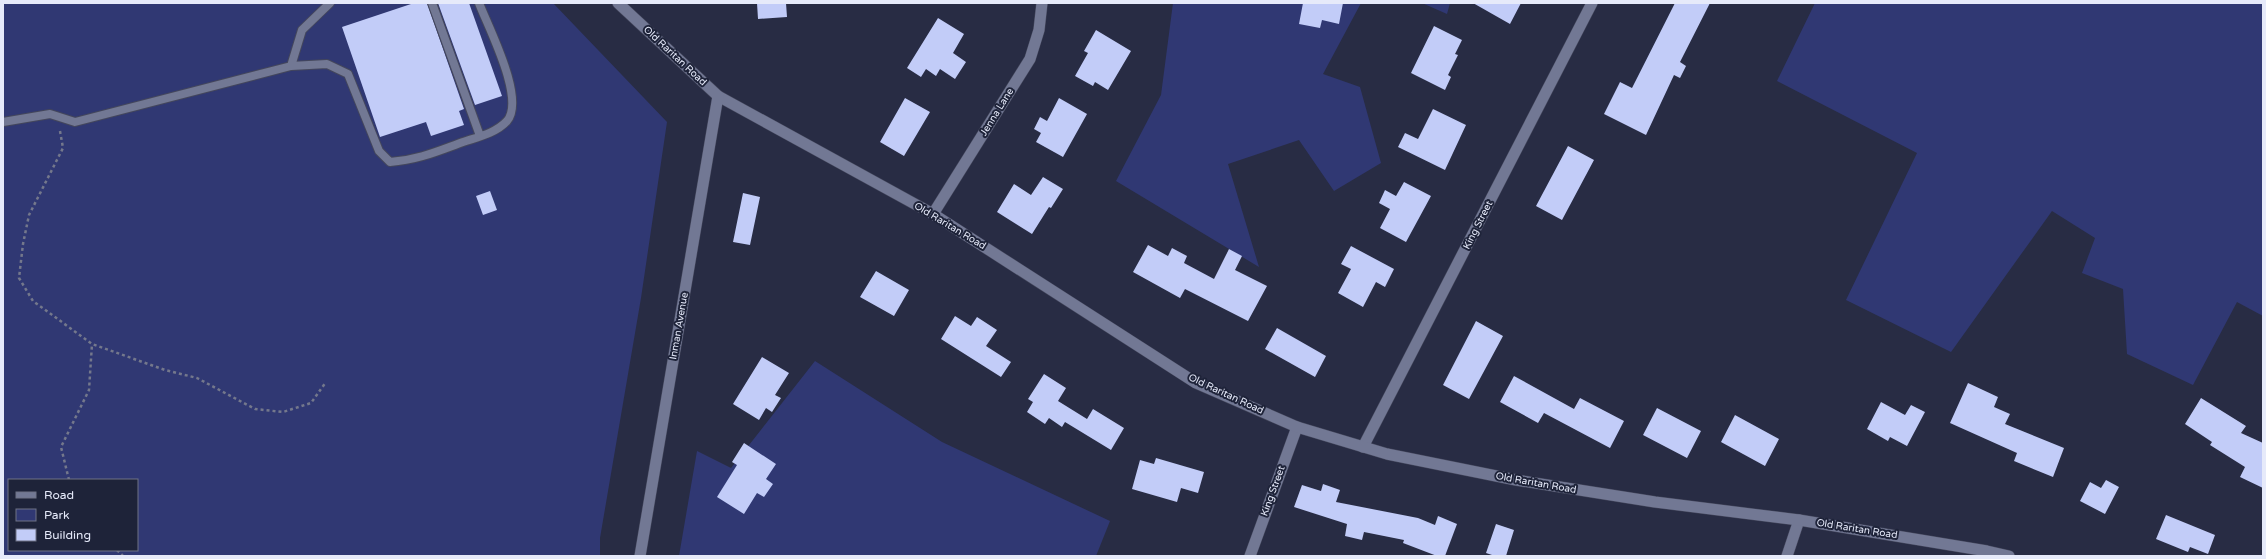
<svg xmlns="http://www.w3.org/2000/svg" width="2266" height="559" font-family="'Varela Round',sans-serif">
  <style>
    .green { fill: #303873; fill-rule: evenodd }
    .building { fill: #c2ccf8 }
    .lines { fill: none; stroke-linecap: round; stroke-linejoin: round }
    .service-casing { stroke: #44475c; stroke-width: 10 }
    .minor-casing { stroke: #44475c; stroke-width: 12 }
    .tertiary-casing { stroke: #44475c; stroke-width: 12 }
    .secondary-casing { stroke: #44475c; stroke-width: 12 }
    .path { stroke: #74788c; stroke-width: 2.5; stroke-dasharray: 3 3; stroke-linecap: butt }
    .service { stroke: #727894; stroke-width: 8 }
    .minor { stroke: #727894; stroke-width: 11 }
    .tertiary { stroke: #727894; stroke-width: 11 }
    .secondary { stroke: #727894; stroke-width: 11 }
    .labels { text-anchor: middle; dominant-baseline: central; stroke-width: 4; stroke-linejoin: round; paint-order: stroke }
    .street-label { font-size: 10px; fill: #e6eafa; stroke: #1e2339 }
  </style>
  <rect width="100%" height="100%" fill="#282c44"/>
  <path class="green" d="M3 3H553L667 122 641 298 600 538V556H3ZM9 480H137V550H9Z
    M1173 3H1361L1323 74 1360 87 1381 163 1334 191 1299 140 1228 164 1259 267 1116 181 1161 95Z
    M1422 3H1450L1447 14Z
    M1815 3H2263V316L2237 302 2193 385 2127 354 2123 289 2082 273 2095 238 2052 211 1951 352 1846 300 1917 153 1777 81Z
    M815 361 942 442 1110 521 1096 556H679L697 451 731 468Z"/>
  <path class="building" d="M414 3H427L464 109 459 111 464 125 431 136 426 122 380 137 342 27Z
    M438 3H469L502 96 475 105Z
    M757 3H786L787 17 758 19Z
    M1303 3H1343L1339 24 1322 20 1320 28 1299 24Z
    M1473 3H1521L1510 24Z
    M1675 3H1710L1680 62 1686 66 1680 78 1674 75 1646 135 1604 114 1620 82 1632 88Z
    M938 18 964 34 953 53 966 62 955 79 940 69 936 76 926 69 921 77 907 68Z
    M1434 26 1462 40 1455 54 1458 55 1448 75 1451 77 1445 90 1411 73Z
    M1096 30 1131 51 1108 90 1095 82 1093 86 1075 76 1088 53 1084 51Z
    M905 98 930 112 904 156 880 142Z
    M1059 98 1087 114 1063 157 1036 142 1041 133 1034 129 1040 117 1047 121Z
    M1433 109 1466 125 1445 170 1398 147 1405 133 1418 139Z
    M1568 146 1594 160 1562 220 1536 206Z
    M1043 177 1063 189 1051 208 1049 207 1032 234 997 212 1014 184 1031 195Z
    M1404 182 1431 196 1406 242 1380 228 1390 209 1379 203 1385 190 1396 196Z
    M490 191 497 210 483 215 476 196Z
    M743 193 760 197 750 245 733 242Z
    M1148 245 1168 256 1172 248 1187 256 1184 263 1214 279 1229 249 1242 256 1235 270 1267 286 1248 321 1185 289 1180 298 1133 272Z
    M1351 246 1394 269 1385 287 1376 282 1363 307 1338 293 1351 269 1341 264Z
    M876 271 909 290 894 316 860 297Z
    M955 316 971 326 977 317 997 330 986 346 1011 362 1001 377 941 339Z
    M1476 321 1503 336 1469 399 1443 385Z
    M1277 328 1326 356 1315 377 1265 349Z
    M762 357 789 373 775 395 781 398 772 412 766 408 759 420 733 404Z
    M1044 374 1066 388 1058 401 1087 419 1093 409 1124 428 1111 450 1065 422 1062 427 1049 418 1045 424 1027 412 1033 402 1028 399Z
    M1514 376 1574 409 1580 398 1624 421 1610 448 1544 413 1538 423 1500 402Z
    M1968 383 1998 397 1994 407 2010 414 2005 424 2064 448 2053 477 2014 461 2017 453 1950 423Z
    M2201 398 2246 426 2241 433 2263 443V488L2240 477 2245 467 2210 445 2212 442 2185 424Z
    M1881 402 1905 415 1911 405 1925 412 1907 446 1890 437 1888 441 1867 429Z
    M1657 408 1701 431 1687 458 1643 435Z
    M1735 415 1779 439 1765 466 1721 442Z
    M744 443 776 464 766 479 773 484 764 497 757 493 744 514 717 497 737 465 732 462Z
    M1156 458 1204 472 1198 493 1181 488 1177 502 1132 489 1140 460 1154 464Z
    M2106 480 2119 487 2105 514 2080 501 2090 482 2101 488Z
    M1323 484 1340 490 1336 502 1418 518 1435 525 1438 516 1457 524 1445 556H1437L1403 543 1404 540 1364 532 1362 540 1345 536 1347 524 1294 507 1302 485 1321 491Z
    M2166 515 2215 535 2208 554 2190 547 2188 552 2156 539Z
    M1496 524 1514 530 1506 556H1495L1486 553Z"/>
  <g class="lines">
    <defs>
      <path id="service" d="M432 3 480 136
        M291 66 327 64 348 74 379 151 390 162C418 160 438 151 463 142 478 137 496 133 507 121 526 99 488 27 479 3
        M3 122 50 114 75 122 291 66 302 30 330 3"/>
      <path id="minor" d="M933 214 1030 59 1039 30 1042 3
        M1363 447 1592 3
        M1250 556 1297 427
        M1787 556 1799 520"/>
      <path id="tertiary" d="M718 96 933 214 1196 383 1297 427 1387 454 1516 480 1655 502 1799 520 1987 551 2009 556"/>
      <path id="secondary" d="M618 3 718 96 640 556"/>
    </defs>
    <use href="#service" class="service-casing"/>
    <use href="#minor" class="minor-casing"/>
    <use href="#tertiary" class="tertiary-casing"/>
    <use href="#secondary" class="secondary-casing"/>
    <path class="path" d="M60 131 63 148 29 215 23 244 19 278 33 301 92 344 165 370 197 378 255 409 283 412 311 403 326 382
      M69 480 61 447 89 390 92 344
      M117 550 123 556"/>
    <use href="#service" class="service"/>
    <use href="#minor" class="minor"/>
    <use href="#tertiary" class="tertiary"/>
    <use href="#secondary" class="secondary"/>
  </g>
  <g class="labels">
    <g class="street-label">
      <text transform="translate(675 56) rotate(43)">Old Raritan Road</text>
      <text transform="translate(997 112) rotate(-58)">Jenna Lane</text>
      <text transform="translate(1478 225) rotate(-63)">King Street</text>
      <text transform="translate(950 226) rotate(31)">Old Raritan Road</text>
      <text transform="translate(679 326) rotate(-80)">Inman Avenue</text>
      <text transform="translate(1226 394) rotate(25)">Old Raritan Road</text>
      <text transform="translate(1536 483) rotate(10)">Old Raritan Road</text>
      <text transform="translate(1273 491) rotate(-70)">King Street</text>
      <text transform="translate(1857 529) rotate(9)">Old Raritan Road</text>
    </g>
  </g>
  <rect width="2266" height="559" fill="none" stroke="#e6eafa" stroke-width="8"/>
  <rect x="8" y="479" width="130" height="72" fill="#1e2339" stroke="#6e7386"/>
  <rect x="16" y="492" width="20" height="6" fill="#727894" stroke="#6e7386"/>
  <text x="44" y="499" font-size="12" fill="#e6eafa">Road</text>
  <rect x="16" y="509" width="20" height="12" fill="#303873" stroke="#6e7386"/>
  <text x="44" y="519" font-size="12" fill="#e6eafa">Park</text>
  <rect x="16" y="529" width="20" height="12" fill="#c2ccf8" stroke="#6e7386"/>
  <text x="44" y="539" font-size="12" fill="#e6eafa">Building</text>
</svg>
